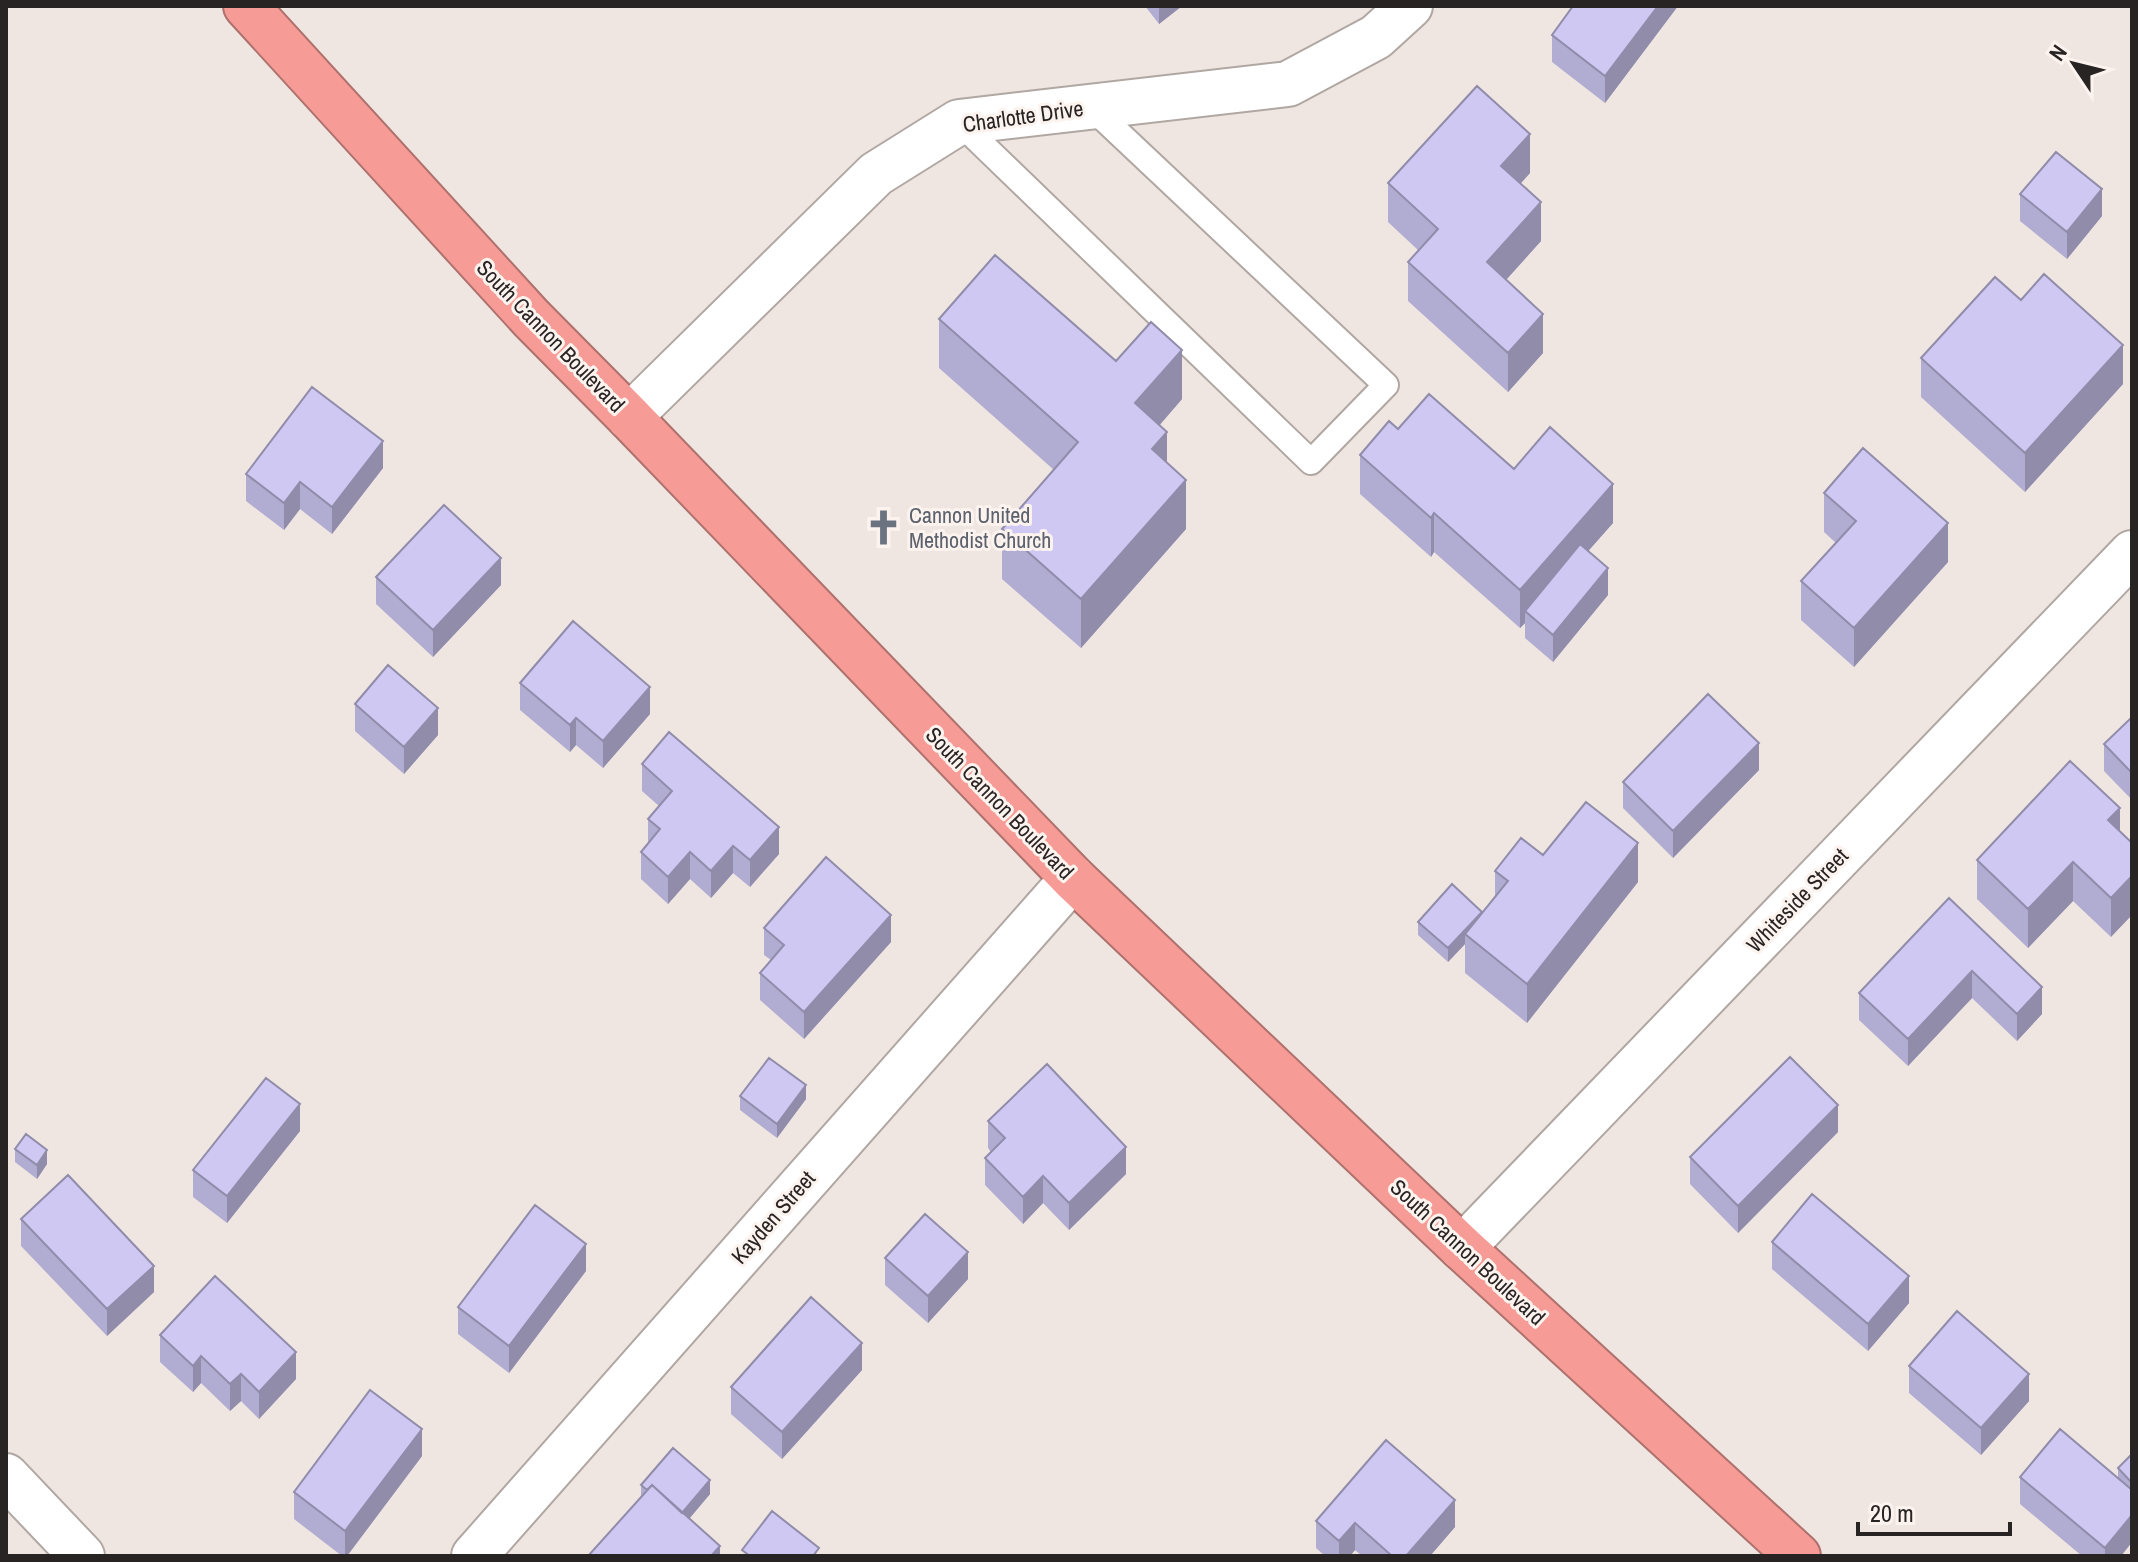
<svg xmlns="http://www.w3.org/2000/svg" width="2138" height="1562" font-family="'Archivo Narrow',sans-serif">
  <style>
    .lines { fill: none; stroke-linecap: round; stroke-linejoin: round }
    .lane-casing { stroke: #b0a7a3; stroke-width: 28 }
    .street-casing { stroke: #b0a7a3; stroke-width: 48 }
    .highway-casing { stroke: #ae716d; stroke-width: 48 }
    .lane { stroke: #fff; stroke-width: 24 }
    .street { stroke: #fff; stroke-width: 44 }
    .highway { stroke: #f69b95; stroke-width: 44 }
    .wall { fill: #b1acd1 }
    .shaded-wall { fill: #908caa }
    .building { fill: #cec8f3; stroke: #908caa; stroke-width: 2 }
    .labels { text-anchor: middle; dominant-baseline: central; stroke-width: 6; stroke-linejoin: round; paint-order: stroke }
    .street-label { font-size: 22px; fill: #282423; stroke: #fcf3ef }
    .worship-label { font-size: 22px; fill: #5b616d; stroke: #fcf3ef; text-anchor: start }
  </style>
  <rect width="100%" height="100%" fill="#efe6e1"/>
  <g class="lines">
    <defs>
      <path id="lane" d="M959 122 1311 462 1386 385 1091 107"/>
      <path id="street" d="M629 417 876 174 959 122 1288 84 1376 37 1410 6
        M1462 1248 2132 553
        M6 1476 82 1556
        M474 1556 1073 878"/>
      <path id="highway" d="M246 6 531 318 629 417 1073 878 1462 1248 1798 1556"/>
    </defs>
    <use href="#lane" class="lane-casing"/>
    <use href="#street" class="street-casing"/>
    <use href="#highway" class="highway-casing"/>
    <use href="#lane" class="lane"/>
    <use href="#street" class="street"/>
    <use href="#highway" class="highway"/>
  </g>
  <path class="wall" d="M1145 6H1182L1159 24Z
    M1678 6 1605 103 1552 62V35Z
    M1530 173 1521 183 1541 241 1506 280 1543 353 1508 392 1408 301V262L1418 250 1388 222V183Z
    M2020 194 2102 216 2067 259 2020 221Z
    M2021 300 2123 384 2025 492 1921 397V358Z
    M939 319 1116 361 1182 399 1160 425 1167 462 1186 529 1081 648 1002 579V529L1054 470 939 368Z
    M1398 429 1514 469 1613 523 1588 551 1608 595 1553 662 1525 638V623L1520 628 1434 552 1431 557 1360 494V455Z
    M383 468 332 534 300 509 284 530 246 501V474Z
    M1824 493 1948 562 1854 667 1801 620V581L1836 543 1824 532Z
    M376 577 501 585 433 657 376 604Z
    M520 683 650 714 603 768 576 745 570 752 520 710Z
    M355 704 438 735 404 774 355 731Z
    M2132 717V800L2104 771V744Z
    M642 764 779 854 750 887 733 873 711 898 690 879 668 904 641 879V852L648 844V819L659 806 642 791Z
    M1759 770 1673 858 1623 808V782Z
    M2120 808 2111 937 2073 901 2028 948 1977 899V860Z
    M1543 855 1638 882 1527 1023 1465 973V944L1448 962 1418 935V922L1482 913 1495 897V871Z
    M1949 898 2042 1014 2017 1041 1972 998 1908 1066 1859 1020V993Z
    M764 928 891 942 804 1039 760 1000V973L771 960 764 955Z
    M740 1096 806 1099 777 1138 740 1110Z
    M988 1121 1126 1174 1069 1230 1043 1203 1023 1224 985 1185V1158L991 1152 988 1148Z
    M300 1131 227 1223 193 1197V1170Z
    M1838 1132 1738 1233 1690 1184V1157Z
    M15 1149 47 1164 37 1179 15 1162Z
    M21 1219 154 1292 107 1336 21 1246Z
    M1772 1242 1909 1303 1868 1351 1772 1269Z
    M885 1258 968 1279 928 1323 885 1285Z
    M586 1271 509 1373 458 1334V1307Z
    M160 1335 296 1379 259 1419 241 1401 230 1411 201 1383 193 1392 160 1362Z
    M1909 1366 2029 1401 1981 1455 1909 1393Z
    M862 1370 782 1459 731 1414V1387Z
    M2132 1454V1542L2121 1556H2082L2020 1504V1477L2118 1478V1468Z
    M422 1456 347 1556H342L294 1519V1492Z
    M641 1485 710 1494 689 1519 720 1556 641 1497Z
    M1316 1521 1455 1527 1430 1556H1362L1355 1550 1350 1556H1325L1316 1548Z"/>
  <path class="shaded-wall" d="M1159 6H1182L1159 24Z
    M1658 6H1678L1605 103V76Z
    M1530 134V173L1501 205V166Z
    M2102 189V216L2067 259V232Z
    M1541 202V241L1487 301V262Z
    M1543 314V353L1508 392V353Z
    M2123 345V384L2025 492V453Z
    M1182 350V399L1135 453V403Z
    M1167 432V481L1152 449Z
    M383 441V468L332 534V507Z
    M1186 480V529L1081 648V599Z
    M300 482V509L284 530V503Z
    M1613 484V523L1531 616 1525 611V623L1520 628V590Z
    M1434 513V552L1431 557V518Z
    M1948 523V562L1854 667V628Z
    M501 558V585L433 657V630Z
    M1608 568V595L1553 662V635Z
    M650 687V714L603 768V741Z
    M438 708V735L404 774V747Z
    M576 718V745L570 752V725Z
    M1759 743V770L1673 858V831Z
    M2120 808V847L2108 820Z
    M779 827V854L750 887V860Z
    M1638 843V882L1527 1023V984Z
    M733 846V873L711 898V871Z
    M690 852V879L668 904V877Z
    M2073 862V901L2028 948V909Z
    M2132 876V915L2111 937V898Z
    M1482 912 1470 938 1465 934V944L1448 962V948Z
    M891 915V942L804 1039V1012Z
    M1972 971V998L1908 1066V1039Z
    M2042 987V1014L2017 1041V1014Z
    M806 1085V1099L777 1138V1124Z
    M300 1104V1131L227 1223V1196Z
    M1838 1105V1132L1738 1233V1206Z
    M1126 1147V1174L1069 1230V1203Z
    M47 1150V1164L37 1179V1165Z
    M1043 1176V1203L1023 1224V1197Z
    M586 1244V1271L509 1373V1346Z
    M968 1252V1279L928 1323V1296Z
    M154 1266V1292L107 1336V1309Z
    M1909 1276V1303L1868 1351V1324Z
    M862 1343V1370L782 1459V1432Z
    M296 1352V1379L259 1419V1392Z
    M201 1356V1383L193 1392V1366Z
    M241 1374V1401L230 1411V1384Z
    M2029 1374V1401L1981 1455V1428Z
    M422 1429V1456L347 1556H345V1531Z
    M710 1480V1494L678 1532V1518Z
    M1455 1500V1527L1430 1556H1406Z
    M2132 1515V1542L2121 1556H2105V1548Z
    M1355 1523V1550L1350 1556H1339V1541Z
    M720 1546V1556H711Z"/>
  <path class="building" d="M1573 6H1658L1605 76 1552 35Z
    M1477 86 1530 134 1501 166 1541 202 1487 262 1543 314 1508 353 1408 262 1438 229 1388 183Z
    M2056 152 2102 189 2067 232 2020 194Z
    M995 255 1116 361 1151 322 1182 350 1135 403 1167 432 1152 449 1186 480 1081 599 1002 529 1078 442 939 319Z
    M2044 274 2123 345 2025 453 1921 358 1995 277 2021 300Z
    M312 387 383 441 332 507 300 482 284 503 246 474Z
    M1429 394 1514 469 1550 427 1613 484 1520 590 1434 513 1431 518 1360 455 1389 421 1398 429Z
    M1863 448 1948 523 1854 628 1801 581 1856 521 1824 493Z
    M444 505 501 558 433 630 376 577Z
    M1580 544 1608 568 1553 635 1525 611Z
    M573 621 650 687 603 741 576 718 570 725 520 683Z
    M388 665 438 708 404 747 355 704Z
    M1708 694 1759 743 1673 831 1623 782Z
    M2132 717V773L2104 744Z
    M669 732 779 827 750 860 733 846 711 871 690 852 668 877 641 852 660 829 648 819 672 791 642 764Z
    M2070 761 2120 808 2108 820 2132 843V876L2111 898 2073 862 2028 909 1977 860Z
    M1586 802 1638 843 1527 984 1465 934 1508 881 1495 871 1521 838 1543 855Z
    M826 857 891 915 804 1012 760 973 784 945 764 928Z
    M1452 884 1482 912 1448 948 1418 922Z
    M1949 898 2042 987 2017 1014 1972 971 1908 1039 1859 993Z
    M1790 1057 1838 1105 1738 1206 1690 1157Z
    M769 1058 806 1085 777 1124 740 1096Z
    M1047 1064 1126 1147 1069 1203 1043 1176 1023 1197 985 1158 1005 1138 988 1121Z
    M266 1078 300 1104 227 1196 193 1170Z
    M26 1134 47 1150 37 1165 15 1149Z
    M68 1175 154 1266 107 1309 21 1219Z
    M1812 1194 1909 1276 1868 1324 1772 1242Z
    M535 1205 586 1244 509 1346 458 1307Z
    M925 1214 968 1252 928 1296 885 1258Z
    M215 1276 296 1352 259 1392 241 1374 230 1384 201 1356 193 1366 160 1335Z
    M811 1297 862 1343 782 1432 731 1387Z
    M1957 1311 2029 1374 1981 1428 1909 1366Z
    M370 1390 422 1429 345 1531 294 1492Z
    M2060 1429 2132 1490V1515L2105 1548 2020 1477Z
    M1386 1440 1455 1500 1406 1556H1392L1355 1523 1339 1541 1316 1521Z
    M673 1448 710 1480 682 1513 652 1485 647 1490 641 1485Z
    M2132 1454V1483L2118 1468Z
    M652 1485 720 1546 711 1556H588Z
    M772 1511 819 1548 813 1556H750L742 1550Z"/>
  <defs>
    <symbol id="church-bare" viewBox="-9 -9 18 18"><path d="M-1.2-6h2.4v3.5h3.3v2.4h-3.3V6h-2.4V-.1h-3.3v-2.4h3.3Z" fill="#6b7280" stroke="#fcf3ef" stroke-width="2.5" paint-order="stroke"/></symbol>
  </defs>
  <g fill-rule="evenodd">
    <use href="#church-bare" x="858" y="502" width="51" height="51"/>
  </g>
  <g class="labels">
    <g class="street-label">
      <text transform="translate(1023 116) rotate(-8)">Charlotte Drive</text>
      <text transform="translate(551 336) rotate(46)">South Cannon Boulevard</text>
      <text transform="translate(1000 803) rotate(46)">South Cannon Boulevard</text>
      <text transform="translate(1797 900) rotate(-46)">Whiteside Street</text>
      <text transform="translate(773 1217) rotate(-49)">Kayden Street</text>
      <text transform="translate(1468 1252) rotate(43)">South Cannon Boulevard</text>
    </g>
    <g class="worship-label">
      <text x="909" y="515">Cannon United<tspan x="909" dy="25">Methodist Church</tspan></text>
    </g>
  </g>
  <rect width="2138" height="1562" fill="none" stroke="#282423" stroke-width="16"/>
  <g transform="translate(2074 64) rotate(305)" stroke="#fcf3ef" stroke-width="6" paint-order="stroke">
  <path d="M0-6L14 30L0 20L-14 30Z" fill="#282423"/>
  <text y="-12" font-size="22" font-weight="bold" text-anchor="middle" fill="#282423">N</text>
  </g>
  <path d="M1858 1522v12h152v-12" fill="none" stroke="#282423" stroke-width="4"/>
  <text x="1870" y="1522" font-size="24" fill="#282423" stroke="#fcf3ef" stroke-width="6" paint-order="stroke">20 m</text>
</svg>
